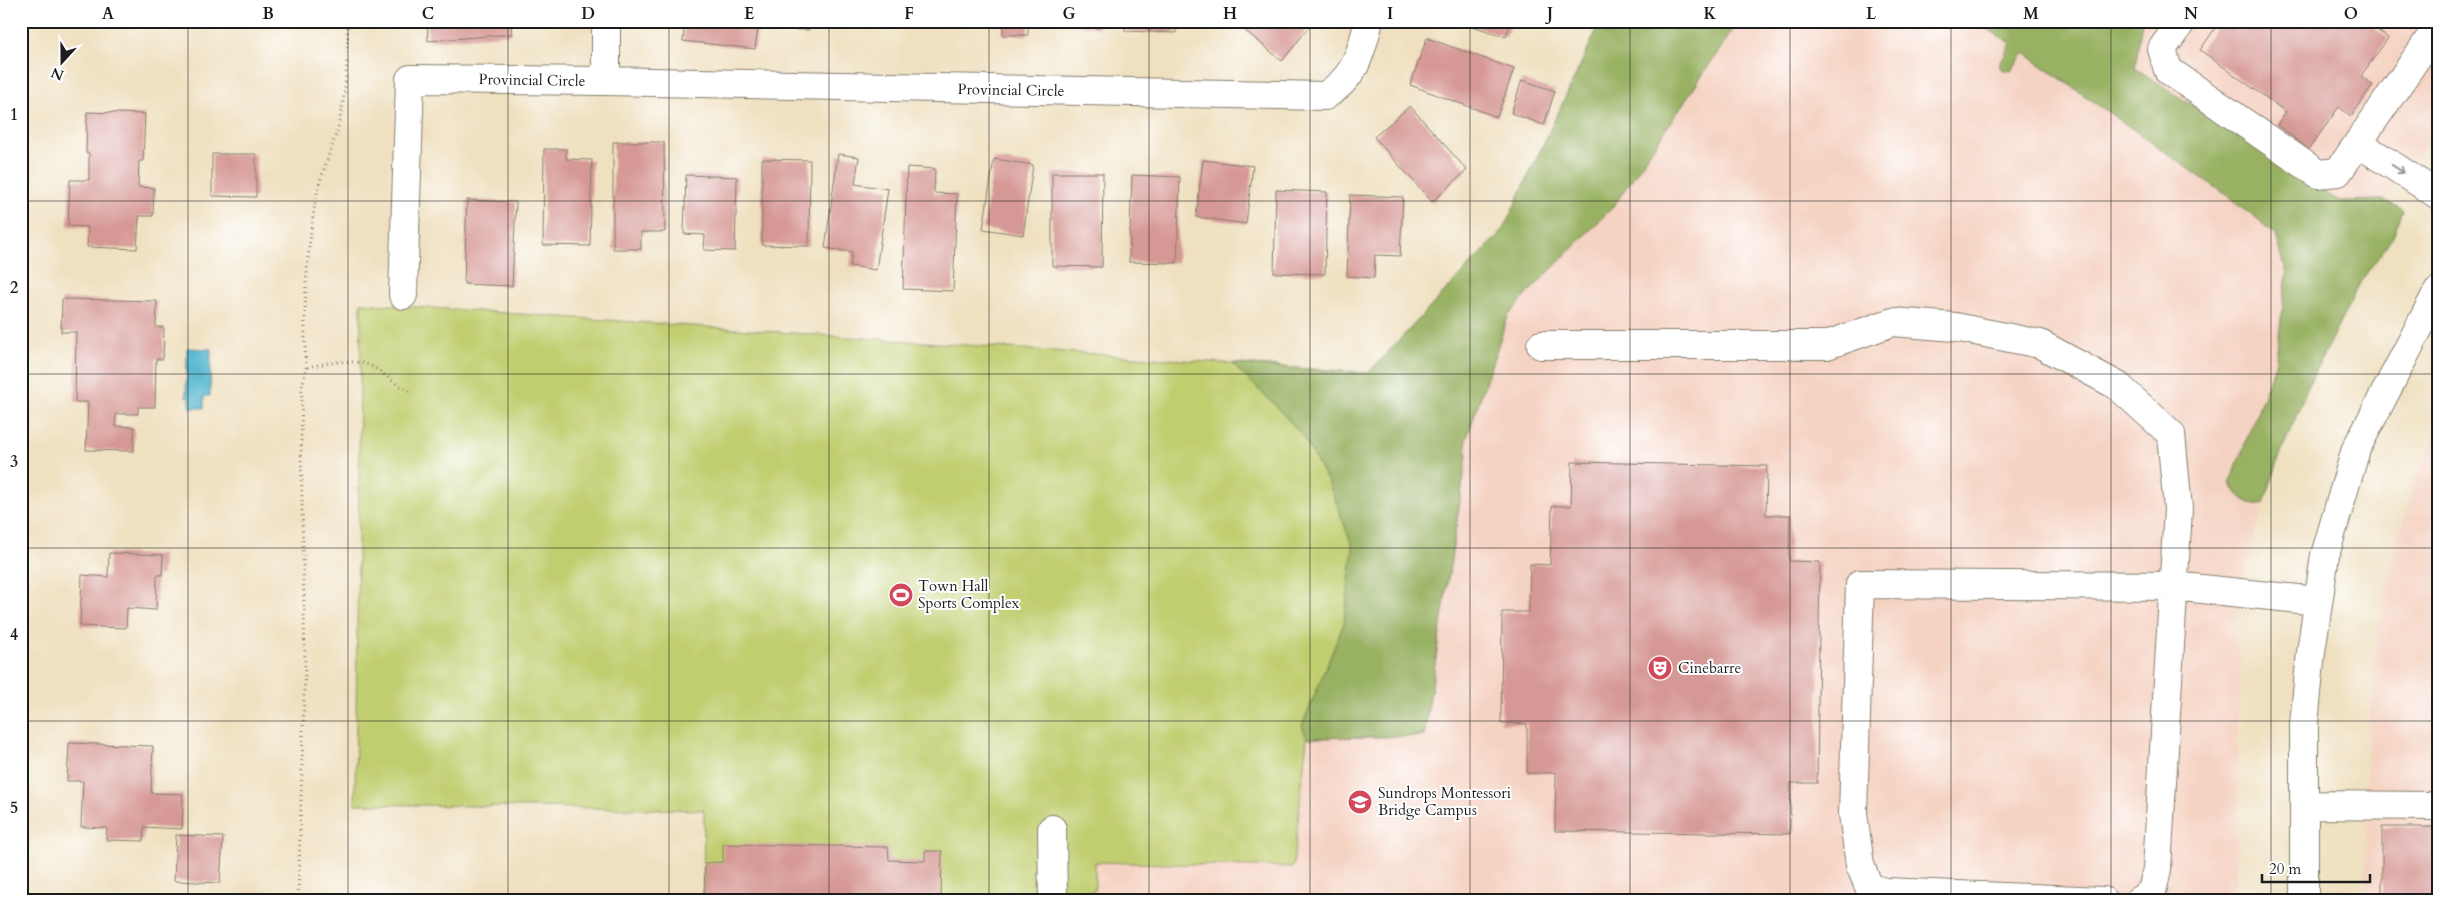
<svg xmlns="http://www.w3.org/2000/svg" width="2459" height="922" font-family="Cardo,serif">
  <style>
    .built { fill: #f5d3c2 }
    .green { fill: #c1ce6f; stroke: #6e7546 }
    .forest { fill: #98b162; stroke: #5a663f }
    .water { fill: #50b4ce; stroke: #366875 }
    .building { fill: #d69894 }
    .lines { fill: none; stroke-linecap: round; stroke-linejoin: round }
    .minor-casing { stroke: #867e6e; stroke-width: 30 }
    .path { stroke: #867e6e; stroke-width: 3; stroke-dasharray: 1 4; stroke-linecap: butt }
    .minor { stroke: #fff; stroke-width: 28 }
    .oneway { stroke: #999 }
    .grid { fill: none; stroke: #1c1c1c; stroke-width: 1; stroke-opacity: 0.55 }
    .labels { text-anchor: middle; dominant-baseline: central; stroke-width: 4; stroke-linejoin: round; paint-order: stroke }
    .street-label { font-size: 15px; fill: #1c1c1c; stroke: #fff }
    .poi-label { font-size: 15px; fill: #1c1c1c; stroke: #fff; text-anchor: start }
    .neatline { fill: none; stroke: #1c1c1c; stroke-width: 2 }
    .grid-label { font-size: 16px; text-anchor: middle; font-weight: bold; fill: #1c1c1c }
  </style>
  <rect width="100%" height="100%" fill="#fff"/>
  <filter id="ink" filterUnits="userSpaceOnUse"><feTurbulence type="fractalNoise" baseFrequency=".02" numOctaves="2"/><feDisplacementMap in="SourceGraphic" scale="10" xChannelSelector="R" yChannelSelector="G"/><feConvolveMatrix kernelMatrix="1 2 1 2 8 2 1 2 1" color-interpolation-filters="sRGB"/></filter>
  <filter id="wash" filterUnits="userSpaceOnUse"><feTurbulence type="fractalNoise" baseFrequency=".0096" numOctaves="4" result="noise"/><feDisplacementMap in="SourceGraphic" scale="20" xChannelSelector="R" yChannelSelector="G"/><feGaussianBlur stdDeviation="1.12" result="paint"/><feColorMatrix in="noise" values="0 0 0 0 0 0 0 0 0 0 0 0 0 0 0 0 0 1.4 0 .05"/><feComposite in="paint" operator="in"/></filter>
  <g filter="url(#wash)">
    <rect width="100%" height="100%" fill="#efe0c0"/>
    <path class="built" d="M1739 21H1974L2011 44 1999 66 2012 71 2024 52 2228 196 2276 235 2361 281 2313 375 2281 453 2250 550 2233 629 2234 642 2241 657 2238 720 2236 901H1006V894L1095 891V862L1292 867 1307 738 1424 735 1467 454 1466 440 1508 316 1712 62Z
      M2062 21H2438V127L2384 200 2339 201Z
      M2438 429V901H2366L2367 744 2378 635 2394 550 2417 476Z"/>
    <path class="green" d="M361 303 1368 373 1467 454 1424 736 1307 738 1293 867 1095 862V891L1006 894V901H703L704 810 355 804Z"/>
    <path class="forest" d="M1601 21H1739L1613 207 1527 294 1508 316 1466 440 1467 454 1424 736 1307 738 1302 726 1344 623 1353 548 1329 484 1302 435 1273 403 1232 364 1368 373 1503 230Z
      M1974 21H2142L2135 68 2339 201 2384 200 2403 210 2393 237 2361 281 2313 375 2281 453 2264 503C2249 508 2237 496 2230 483L2275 365 2287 274 2276 235 2228 196 2024 53 2011 71 2004 70 1999 66 2011 43Z"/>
    <path class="water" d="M187 348 211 349 210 396H204V408H190V397H186Z"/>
    <g id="blocks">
      <path class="building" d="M427 21H511L512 34 428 41Z
        M685 21H759L755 49 683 41Z
        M773 21H809V30L773 29Z
        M825 21H876V26H825Z
        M1003 21H1028V35H1003Z
        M1053 21H1100L1099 28Z
        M1125 21H1176V33L1125 31Z
        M1234 21H1314L1282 61Z
        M1457 21H1511L1506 37Z
        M2220 21H2365L2388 38 2361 76 2373 85 2351 116 2339 107 2309 149 2277 125 2286 112 2200 50Z
        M1427 38 1514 69 1497 117 1410 85Z
        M1522 80 1555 91 1544 125 1511 113Z
        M1410 106 1467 170 1432 202 1374 137Z
        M87 112 145 114 143 161H139L138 187 154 188 153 216H139L137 249 87 247 88 227 68 226 70 180H89V153H86Z
        M613 142H664L665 232H641V249H613Z
        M544 149H566V159L592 160 590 246 543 245Z
        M212 154H256V197L212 196Z
        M838 154 859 157 855 184 888 189 876 270 850 266 852 252 825 248Z
        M762 159 810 160 809 246 762 245Z
        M994 159 1033 165 1023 235 983 229Z
        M1203 160 1253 166 1246 224 1196 217Z
        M907 167 935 169 934 193 957 194 953 291 903 289Z
        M1052 173H1103L1102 267 1052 266Z
        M686 175 737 177 735 251 704 250 705 235 684 234Z
        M1132 175 1180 177 1177 263 1129 262Z
        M1276 190 1327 192 1325 274 1274 273Z
        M1350 195 1403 197 1400 256 1375 255 1374 278 1347 276Z
        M467 200 516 202 512 286 464 284Z
        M62 299 157 301 156 327 164 328 163 359H156L155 407H138V414H116L115 426 134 427V451L86 450 88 402H75L76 332H61Z
        M1572 462 1767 466 1766 515H1790L1789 561 1820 562 1817 783H1791L1790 834 1555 831 1556 773H1527V724L1501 723 1502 612H1529L1530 564 1550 565 1552 506H1571Z
        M109 553 163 555 162 575H157L156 610 127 608 126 628 80 626 82 575 108 577Z
        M69 743 153 746 151 793 183 794 182 829 144 827 143 841 106 840 107 828 81 827 83 781H67Z
        M2382 827H2438V901H2382Z
        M176 835 223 837 220 883 174 881Z
        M723 844 888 847 889 860 925 861V851H942L941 901H704L705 863 723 862Z"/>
    </g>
  </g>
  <g filter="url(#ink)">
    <use href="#blocks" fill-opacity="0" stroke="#867e6e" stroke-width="1"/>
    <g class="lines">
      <defs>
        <path id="minor" d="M606 21V81
          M2182 21 2162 49 2168 70 2318 174 2338 172 2435 31
          M2358 143 2438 195
          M403 295 410 79 606 81 1325 96C1357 75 1359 57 1369 21
          M1541 345H1827L1893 322 1955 327 2040 344 2118 386 2171 434 2178 509 2157 869 2152 892 2138 901
          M2304 805 2438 806
          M1052 829 1053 901
          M2103 901 1885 892 1869 887 1860 865 1853 814 1860 584 2173 586 2318 601
          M2304 901V724L2311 652 2325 555 2356 449 2438 291"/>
      </defs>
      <use href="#minor" class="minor-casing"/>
      <path class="path" d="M306 368C303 313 306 258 315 204 319 177 331 153 338 127 347 93 347 57 348 21
        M298 901 305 665 301 445 302 387 306 368C322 363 353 358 369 365 384 372 394 385 410 391"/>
      <use href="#minor" class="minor"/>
    </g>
    <defs><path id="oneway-shaft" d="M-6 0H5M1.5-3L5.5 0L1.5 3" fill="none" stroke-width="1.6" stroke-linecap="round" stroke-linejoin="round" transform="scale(1.25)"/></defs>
    <use class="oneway" href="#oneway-shaft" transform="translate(2398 169) rotate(33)"/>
  </g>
  <path class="grid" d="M188 21V901M348 21V901M508 21V901M669 21V901M829 21V901M989 21V901M1149 21V901M1310 21V901M1470 21V901M1630 21V901M1790 21V901M1951 21V901M2111 21V901M2271 21V901M21 201H2438M21 374H2438M21 548H2438M21 721H2438"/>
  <defs>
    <symbol id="stadium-disc" viewBox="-11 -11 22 22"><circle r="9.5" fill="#d1495b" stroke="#fff"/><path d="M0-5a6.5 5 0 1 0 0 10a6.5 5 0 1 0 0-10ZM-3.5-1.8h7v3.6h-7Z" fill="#fff"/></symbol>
    <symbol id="theatre-disc" viewBox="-11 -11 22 22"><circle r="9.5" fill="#d1495b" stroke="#fff"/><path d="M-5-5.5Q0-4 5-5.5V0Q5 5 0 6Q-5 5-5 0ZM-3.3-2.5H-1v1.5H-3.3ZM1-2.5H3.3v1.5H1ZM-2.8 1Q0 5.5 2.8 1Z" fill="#fff"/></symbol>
    <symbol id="school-disc" viewBox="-11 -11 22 22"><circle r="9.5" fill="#d1495b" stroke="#fff"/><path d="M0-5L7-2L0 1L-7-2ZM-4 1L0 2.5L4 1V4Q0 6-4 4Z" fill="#fff"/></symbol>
  </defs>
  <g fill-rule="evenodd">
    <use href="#stadium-disc" x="887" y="581" width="28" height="28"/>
    <use href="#theatre-disc" x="1646" y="654" width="28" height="28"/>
    <use href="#school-disc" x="1346" y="788" width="28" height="28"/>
  </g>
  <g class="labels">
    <g class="street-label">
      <text transform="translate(532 80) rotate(1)">Provincial Circle</text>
      <text transform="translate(1011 90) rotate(1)">Provincial Circle</text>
    </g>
    <g class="poi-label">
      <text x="918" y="586">Town Hall<tspan x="918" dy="17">Sports Complex</tspan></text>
      <text x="1678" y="668">Cinebarre</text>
      <text x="1378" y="793">Sundrops Montessori<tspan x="1378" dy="17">Bridge Campus</tspan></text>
    </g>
  </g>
  <rect width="2459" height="922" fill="none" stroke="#fff" stroke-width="55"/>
  <g transform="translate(62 62) rotate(201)" stroke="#ffffff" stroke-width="4" paint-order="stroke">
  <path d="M0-4L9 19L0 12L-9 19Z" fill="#1c1c1c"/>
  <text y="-8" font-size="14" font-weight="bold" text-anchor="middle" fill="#1c1c1c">N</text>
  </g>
  <path d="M2262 874v8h108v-8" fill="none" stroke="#1c1c1c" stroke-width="2.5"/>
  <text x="2269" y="874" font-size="15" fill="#1c1c1c" stroke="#ffffff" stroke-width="4" paint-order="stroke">20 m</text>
  <rect x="28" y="28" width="2404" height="866" class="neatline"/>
  <g class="grid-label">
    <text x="108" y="19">A</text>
    <text x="268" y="19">B</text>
    <text x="428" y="19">C</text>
    <text x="588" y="19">D</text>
    <text x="749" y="19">E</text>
    <text x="909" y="19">F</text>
    <text x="1069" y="19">G</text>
    <text x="1230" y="19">H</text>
    <text x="1390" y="19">I</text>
    <text x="1550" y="19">J</text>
    <text x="1710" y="19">K</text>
    <text x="1871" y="19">L</text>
    <text x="2031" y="19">M</text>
    <text x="2191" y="19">N</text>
    <text x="2351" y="19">O</text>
    <text x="14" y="120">1</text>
    <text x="14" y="293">2</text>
    <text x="14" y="467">3</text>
    <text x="14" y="640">4</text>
    <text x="14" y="813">5</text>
  </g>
</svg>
